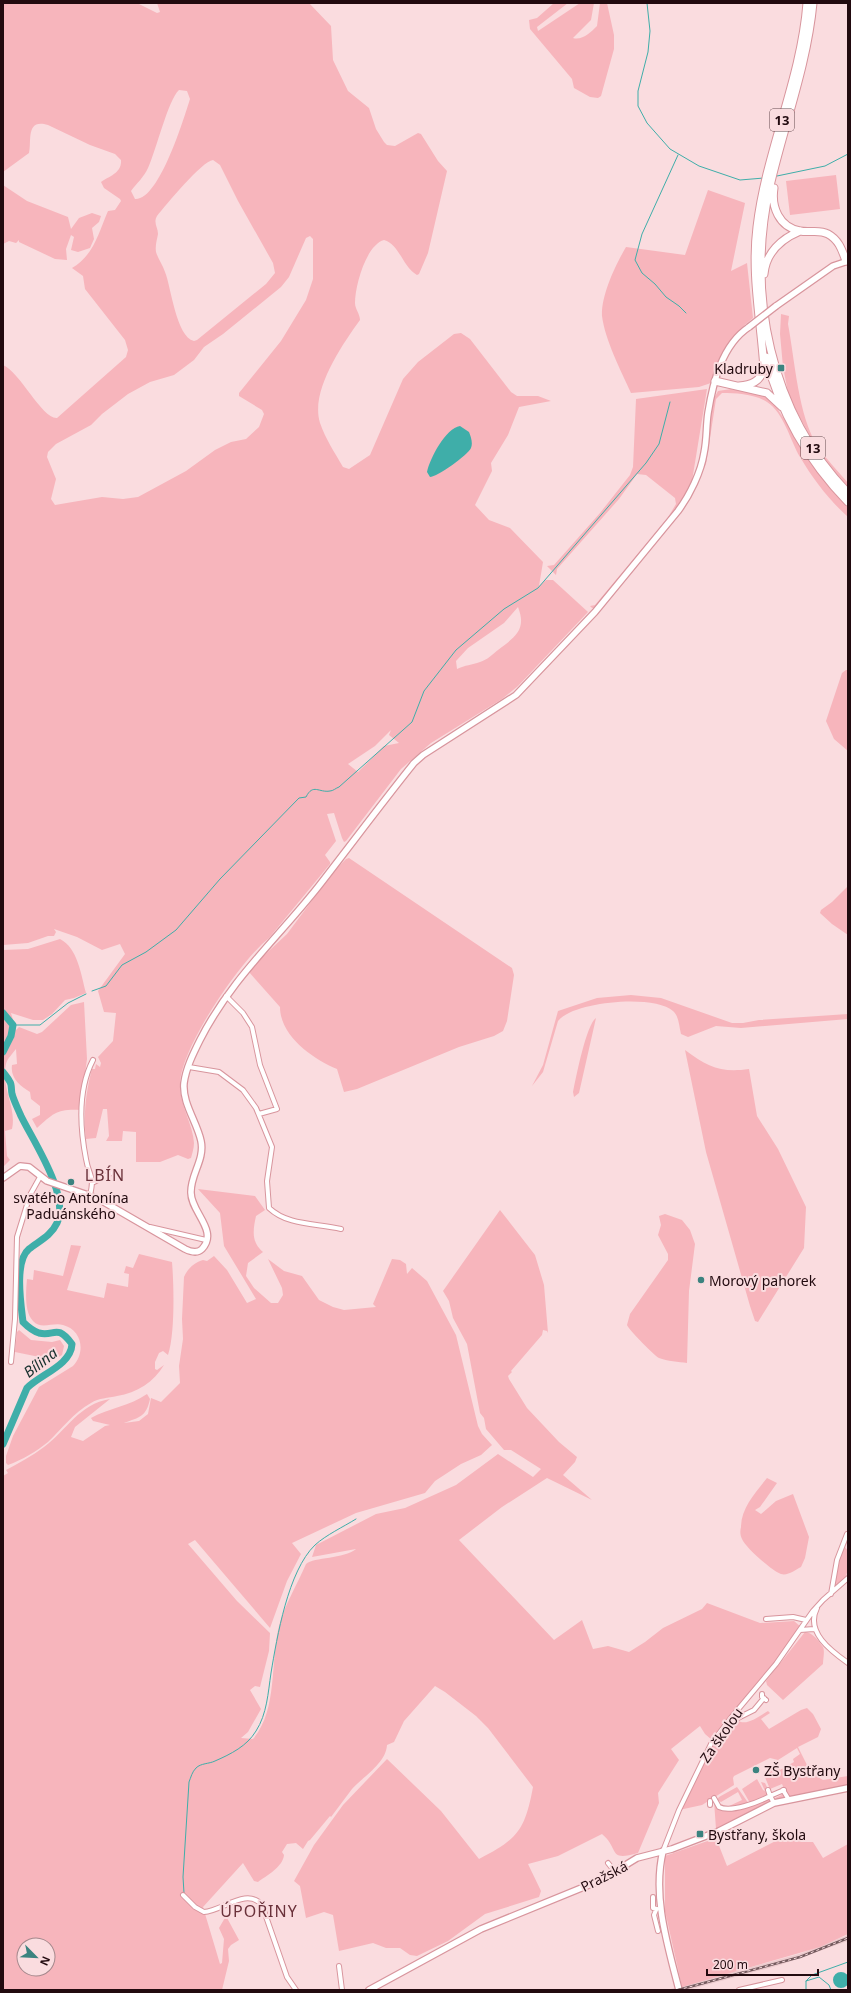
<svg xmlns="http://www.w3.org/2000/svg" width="851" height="1993" font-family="'Noto Sans',sans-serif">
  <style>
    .built { fill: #edcccf }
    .green { fill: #f7b5bc; fill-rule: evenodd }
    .water { fill: #3faea9 }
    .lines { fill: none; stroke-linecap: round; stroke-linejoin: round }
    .stream { stroke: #3faea9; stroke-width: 1 }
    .river { stroke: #3faea9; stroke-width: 7 }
    .street-casing { stroke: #d8959d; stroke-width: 6 }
    .secondary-casing { stroke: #d8959d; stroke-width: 8 }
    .highway-casing { stroke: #d8959d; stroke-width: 9 }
    .street { stroke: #fff; stroke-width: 4 }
    .secondary { stroke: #fff; stroke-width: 5.5 }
    .highway { stroke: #fff; stroke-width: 7 }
    .rail-casing { stroke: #745a5e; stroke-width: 2.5 }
    .rail { stroke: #fadcdf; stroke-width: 1; stroke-dasharray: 3; stroke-linecap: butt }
    .secondary-bridge-casing { stroke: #d8959d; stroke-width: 8; stroke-linecap: butt }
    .secondary-bridge { stroke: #fff; stroke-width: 5.5 }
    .poi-dot { fill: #3b837f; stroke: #fadcdf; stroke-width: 1.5 }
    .labels { text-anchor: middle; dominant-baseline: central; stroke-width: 4; stroke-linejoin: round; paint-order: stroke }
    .shield { fill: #fadcdf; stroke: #63494d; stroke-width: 1 }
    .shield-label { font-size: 13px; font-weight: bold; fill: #220a0f }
    .poi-label { font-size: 14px; fill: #220a0f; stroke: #fadcdf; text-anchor: start }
    .street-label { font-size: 14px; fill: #220a0f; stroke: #fadcdf }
    .water-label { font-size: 15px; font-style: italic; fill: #17302e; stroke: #fadcdf }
    .quarter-label { font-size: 16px; letter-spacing: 1px; fill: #6a313a; stroke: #fadcdf }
  </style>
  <rect width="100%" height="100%" fill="#fadcdf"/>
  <path class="built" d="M848 1935V1941L780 1965 688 1990H667L799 1954Z"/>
  <path class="green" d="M3 3H137L157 13 160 12 157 3H309L331 26 333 60 348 91 369 108 376 129 384 142 387 145 395 146 418 133 421 134 438 161 447 171 428 253 419 274 417 275C402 266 400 245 384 240 366 245 355 286 355 303 355 309 360 314 360 320 342 345 310 391 320 423 325 438 335 453 343 467L349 469 370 455 403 379 418 362 454 334 461 333 470 339 511 392 517 396H538L551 401 519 407 508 435 491 463 492 471 475 505 489 520 510 528 543 562 539 586 546 580H553L588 612 518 686 502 699 431 743 401 769 346 841 344 842 342 838 334 813 327 814 336 841 325 855 330 862V864L269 938C240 961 181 1047 180 1084 179 1104 193 1124 194 1143 194 1148 192 1154 191 1158L188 1159 178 1155 160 1162H136V1132L123 1131 122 1141H106L109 1136 107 1109H103L96 1138 86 1139C83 1116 86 1091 92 1069H95L96 1064 100 1067 101 1063 98 1057 113 1041 116 1013 104 1012 98 991 125 954 120 944 102 950 77 937 54 929 56 932 54 936H48L28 943 3 945V365C20 372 42 419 57 418L126 357 128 350 125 340 85 289 83 276 72 268C94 255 98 234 108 211L115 210 121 201 120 199 104 188 101 182C109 176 122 173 121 160L115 154 90 145 48 125C25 118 32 142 29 153L3 172ZM179 90 187 91 190 99C184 118 159 201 135 199L131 191C137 183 144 177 148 168 156 151 168 100 179 90ZM213 160 220 165 238 201 273 263 275 273 266 284 197 340 194 341C176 337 171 286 165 272 163 265 158 259 156 252 155 245 157 240 158 234 158 227 153 223 157 216 166 205 202 161 213 160ZM310 236 313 239V279L306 300 281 341 239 393V396L262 410 264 414 259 427 246 439 231 442 215 450 186 471 138 497 123 499 102 497 55 505 51 499 56 479 47 457 48 452 56 444 91 425 102 414 128 394 150 382 174 375 194 360 204 347 223 334 281 287 289 277 306 238ZM518 607C527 630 515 637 498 650 493 654 487 660 480 662 472 665 465 665 457 669L456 661 468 648 504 623ZM391 730 389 735 399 743 384 746 358 772 348 764 375 746Z
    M554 3H568L537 27 538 31 580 3H594L591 20 573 38C582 41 591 32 597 26L600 3H607L614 35V49L601 96 598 98 590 97 574 88 572 79 530 29 529 20 537 18Z
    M836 175 840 209 790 215 786 181Z
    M3 185 27 201 68 217 71 229 79 218 92 213 101 216 99 222 92 228 94 239 90 248 78 252 71 250 74 237 71 235 66 249 67 260 55 259 19 242V240L16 243 9 241 3 244Z
    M708 190 745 203 731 271 747 263 753 318C730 336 721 356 711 383L699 387 631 393C621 371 605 340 602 316 601 295 616 264 626 247L685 255Z
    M781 314 789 316 788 324C795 361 798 416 818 447 827 460 838 471 848 483V489L816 447 789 397 783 367 780 334Z
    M707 389 692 481 682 502 595 608H592L590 606 595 605 667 519 676 504 675 498 646 475 637 474 619 499 557 569 556 575 547 566 554 565 600 513 630 475 633 467 636 399Z
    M731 389 762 394 772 400 814 467 848 508V517C829 500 813 479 800 457 790 440 784 413 767 402 755 394 736 393 722 393L716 399 706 464 704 468H703L712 402 718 391Z
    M846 670H848V751L834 739 826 721 842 673Z
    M349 858 512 968 514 975 507 1021 503 1031 494 1036 459 1047 357 1089 344 1092 337 1069C313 1059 280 1036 280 1007L249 972 256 963 287 934 334 871 346 859Z
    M848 886V935L832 924 820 913 821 910 832 902Z
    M60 939C78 948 81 975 86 993L74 998 65 1000 52 1014 43 1020H33L11 1013 16 1030 19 1027 37 1034 42 1032 71 1005 84 1002 87 1059 80 1110C57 1109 54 1113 37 1128L32 1119 40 1115V1106L31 1099 30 1092C20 1086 10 1078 12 1065L17 1064 16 1049C13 1053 7 1059 6 1064 0 1086 17 1107 12 1129L5 1131 7 1156 10 1160 3 1167V950L28 949Z
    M631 995 661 998 732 1023H743L759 1020 848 1014V1019L741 1028 716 1026 688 1037 681 1034C679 1026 679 1016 673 1011 655 994 573 1001 558 1021L543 1072 532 1086 543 1065 558 1011 597 998Z
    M596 1018 579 1093 574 1097 573 1092C576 1078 586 1025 596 1018Z
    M685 1050C708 1067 721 1073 749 1069L757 1116 778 1149 806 1207 804 1248 758 1322 755 1321 750 1306 706 1152Z
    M198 1189 255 1196 265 1210 256 1216C253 1230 251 1242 263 1252L248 1263 246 1276 254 1288 271 1303H278L283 1295 282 1288 268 1259 284 1271 302 1276 319 1300 333 1307 344 1310 376 1307 373 1304 392 1259 400 1260 406 1264 407 1274 412 1268 427 1281 456 1335 478 1426 482 1434 492 1445 481 1455 461 1464 435 1481 425 1493 356 1513 292 1543 301 1554 287 1581 270 1628 195 1540 188 1544 237 1601 270 1633 269 1651 260 1687 255 1686 250 1690 261 1709 248 1732 241 1738 253 1739C278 1710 270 1662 279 1626 285 1604 297 1585 306 1564 314 1557 344 1559 356 1549L312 1557 316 1545 376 1514 405 1508 456 1485 498 1454 533 1477 541 1469 511 1450H504L486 1429 484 1418 480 1413 467 1344 453 1318 449 1301 443 1291 500 1210 535 1255 544 1285 548 1333 547 1331 543 1330 542 1335 511 1371 512 1372 508 1376 509 1379 527 1408 559 1442 577 1457 575 1462 563 1475 592 1500 547 1478 502 1507 459 1540 554 1640 582 1620 593 1649 608 1646 629 1652 645 1642 663 1628 702 1609 707 1603 760 1623 794 1621 801 1627 776 1663 712 1740 705 1734 700 1726 671 1749 679 1760 658 1793 659 1803 638 1853C607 1862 620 1849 602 1834L558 1856 528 1864 541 1891 539 1897 485 1914 448 1941 417 1956 410 1955 400 1948H386L373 1943 339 1951 333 1915 324 1912 306 1918 300 1886 294 1881 314 1845 343 1805 387 1759 441 1811 479 1859C518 1839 525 1830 533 1787L488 1728 476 1716 445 1692 435 1686 404 1721 394 1742 387 1745C386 1763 364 1776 352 1789 345 1798 338 1808 331 1817L330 1816 310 1840 308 1841 303 1849 296 1843 287 1844 282 1852 284 1855C283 1867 266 1876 258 1882L254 1881 243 1863 203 1907 220 1964 222 1963 224 1939 219 1928 226 1916 239 1940 231 1945 228 1949 229 1961 222 1990H3V1476L8 1473 6 1470C19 1463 32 1456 44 1447 67 1430 79 1404 110 1399L75 1427 71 1437 83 1441 105 1426 110 1425 93 1421 91 1418C109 1408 130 1406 147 1394L150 1399C146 1417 140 1417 124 1423L139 1421 148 1414 151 1398 161 1402 180 1383 179 1366 183 1339 182 1319 184 1277C187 1269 195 1262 203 1260L207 1261 214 1256 227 1270 247 1303 256 1299 224 1246 220 1213ZM24 1945H48V1969H24Z
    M665 1214 682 1220 690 1230 695 1244 689 1291 687 1363C679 1362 667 1361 659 1358 656 1357 628 1329 627 1325L630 1314 668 1260V1254L658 1235 661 1225 659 1216Z
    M71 1245 81 1246 67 1290 104 1298 107 1283 128 1287 129 1274 124 1273 126 1266 133 1268 139 1254 172 1262C174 1286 175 1334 168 1355L163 1351 159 1353 155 1362V1369L157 1370 164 1365C154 1382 137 1393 117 1396 108 1398 99 1398 91 1403 73 1413 62 1429 48 1442 37 1451 22 1460 8 1465L6 1463V1456L13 1436 39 1387 73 1366C86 1352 82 1330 63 1325 53 1322 41 1330 33 1321 24 1312 26 1291 27 1279L33 1280 34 1270 63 1276Z
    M19 1330 31 1340 52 1342 60 1340 64 1346 62 1355 54 1360 15 1352 17 1332Z
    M767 1478 777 1483 760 1507 755 1510 761 1514 776 1501 793 1494 809 1537 805 1558 801 1567C795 1570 788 1576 781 1574 772 1571 745 1547 742 1539 740 1535 740 1531 741 1527 741 1508 756 1492 767 1478Z
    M848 1541 845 1547 848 1551C848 1573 850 1574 834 1591 833 1575 837 1553 848 1541Z
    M805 1632C812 1632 819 1641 823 1647 825 1651 823 1659 823 1664L783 1700 767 1685 766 1681Z
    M807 1708 813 1714 821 1729 818 1737 798 1747 811 1773 823 1780 848 1776V1786L776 1800 775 1798 786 1793 782 1784 770 1789 764 1775 778 1767 780 1770 794 1762 793 1759 800 1754 797 1748 778 1760 770 1758 734 1776 733 1778 734 1785 702 1805 679 1810 711 1744 730 1719 732 1722 737 1720C746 1727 759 1716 768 1711L770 1713 761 1719 769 1729 801 1710Z
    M757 1779 763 1790 765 1791 761 1782 765 1783 768 1789 765 1791 768 1796 750 1803 742 1789Z
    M737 1787 749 1804C739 1805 729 1811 719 1806L722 1804 725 1808 742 1800 738 1792 721 1802 717 1800 719 1797Z
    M768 1798 771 1802 729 1824 716 1829 714 1801 718 1808 725 1810Z
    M793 1832 802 1842H813L823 1858 848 1844V1934L820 1947 682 1987 665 1911V1856L716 1838 727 1866Z"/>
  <path class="water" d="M460 426 469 432C471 437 473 443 471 448 468 455 437 477 430 477L427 472C430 458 446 428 460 426Z
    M833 1980a8 8 0 1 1 16 0a8 8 0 1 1-16 0Z"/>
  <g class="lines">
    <path class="stream" d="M647 3 650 31 648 52 638 91V106L647 123 670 149 699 166 740 180 764 178
      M678 155 642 234 635 260 642 273 655 284 666 297 679 306 686 313
      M777 176 825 166 848 154
      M92 991 106 986 122 965 146 952 176 930 220 879 299 798 306 797C313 783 319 793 330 791 333 791 336 788 339 787L412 722 424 691 456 650 504 609 538 588 646 463 659 444 670 402
      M13 1025H40L68 1003 86 994
      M184 1893 183 1877 189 1782C191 1777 192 1772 196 1768 201 1763 209 1764 215 1761 231 1754 247 1746 256 1731 267 1714 268 1693 271 1673 277 1637 288 1571 315 1545 326 1535 343 1527 356 1519
      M806 1981 819 1977 829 1985 831 1990
      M806 1990V1981L812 1975 848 1962"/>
    <path class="river" d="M3 1013 13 1025 11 1036 3 1052
      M3 1072C5 1075 8 1078 10 1082 12 1085 11 1090 12 1094 14 1101 18 1109 21 1116 33 1141 70 1195 57 1223 51 1236 39 1241 29 1249 14 1261 21 1305 23 1322 28 1327 33 1331 39 1333 55 1337 56 1323 72 1344 71 1365 41 1374 27 1388L3 1444"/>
    <defs>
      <path id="street" d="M226 996 243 1013 252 1027 260 1065 277 1109 259 1114
        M189 1067 219 1072 243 1090 256 1108 272 1147 267 1181 269 1208C288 1226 317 1223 341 1229
        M94 1182 113 1172
        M90 1195C95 1175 89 1177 86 1159 80 1128 78 1089 93 1060
        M150 1227 206 1240
        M11 1362 15 1319 17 1237 30 1195 40 1177
        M831 1594 837 1560 847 1534
        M817 1608C805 1632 831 1651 848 1663
        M766 1619 793 1617 806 1620
        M800 1630 814 1629
        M762 1694V1697L766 1700
        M730 1719 734 1720 754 1710 764 1698
        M783 1790 789 1800
        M714 1798 719 1807C731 1813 759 1802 770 1796L768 1790
        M710 1801V1805
        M774 1803 770 1796 784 1790
        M720 1831 722 1837
        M663 1851 679 1810 711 1744 730 1719 776 1664 813 1611 823 1600 848 1578
        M608 1863 615 1872
        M183 1895 195 1907 204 1912C222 1911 247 1887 262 1905L287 1977 296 1990
        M653 1897V1908L657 1909
        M656 1910 654 1915 658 1931
        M339 1966 342 1990
        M739 1990 782 1980"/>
      <path id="secondary" d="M776 306 833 266 848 261
        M3 1178 20 1166 29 1167 47 1181 97 1198 185 1249C191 1252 197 1254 202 1249 219 1231 191 1212 191 1193 190 1175 205 1160 201 1141 197 1122 182 1103 184 1083 186 1068 193 1054 200 1040 231 979 276 940 318 887 350 846 381 804 414 763L423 755 516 695 595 612 678 511C690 495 701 472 704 453 707 439 706 426 708 413 713 382 722 345 749 327
        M663 1851C652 1897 668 1946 679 1990
        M369 1990 481 1929 601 1880 637 1858 672 1849 719 1831 774 1803 848 1788"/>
      <path id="highway" d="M813 3C807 66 784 125 770 186 746 294 770 412 848 493
        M774 188C771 207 779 227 800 231 810 233 819 229 828 234 839 240 842 250 846 261
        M764 274C766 253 781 239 800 231
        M766 357C779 411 809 462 848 502
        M715 381 767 393 782 407
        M739 386C751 385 760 382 764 369 761 321 751 275 757 227 766 151 801 80 807 3"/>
    </defs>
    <use href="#street" class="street-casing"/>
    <use href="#secondary" class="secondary-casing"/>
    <use href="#highway" class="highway-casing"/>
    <use href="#street" class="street"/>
    <use href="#secondary" class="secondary"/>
    <use href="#highway" class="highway"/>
    <defs>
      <path id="rail" d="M678 1990 800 1957 848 1938"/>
    </defs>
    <use href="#rail" class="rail-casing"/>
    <use href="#rail" class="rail"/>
    <defs>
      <path id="secondary-bridge" d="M749 327 776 306"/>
    </defs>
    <use href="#secondary-bridge" class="secondary-bridge-casing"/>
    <use href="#secondary-bridge" class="secondary-bridge"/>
  </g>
  <g class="poi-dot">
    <rect x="777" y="364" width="8" height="8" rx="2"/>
    <circle cx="71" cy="1182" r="4"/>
    <circle cx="701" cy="1280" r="4"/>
    <circle cx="756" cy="1770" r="4"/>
    <rect x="696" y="1830" width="8" height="8" rx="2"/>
  </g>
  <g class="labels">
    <g class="shield">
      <rect x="770" y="109" width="24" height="22" rx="3"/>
      <rect x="801" y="437" width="24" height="22" rx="3"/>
    </g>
    <g class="shield-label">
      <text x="782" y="120">13</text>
      <text x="813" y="448">13</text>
    </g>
    <g class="poi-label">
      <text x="773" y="368" text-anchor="end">Kladruby</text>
      <text x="71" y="1197" text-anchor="middle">svatého Antonína<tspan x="71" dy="16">Paduánského</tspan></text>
      <text x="709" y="1280">Morový pahorek</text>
      <text x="764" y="1770">ZŠ Bystřany</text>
      <text x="708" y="1834">Bystřany, škola</text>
    </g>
    <g class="street-label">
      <text transform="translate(721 1735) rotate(-55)">Za školou</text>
      <text transform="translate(604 1876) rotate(-27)">Pražská</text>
    </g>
    <g class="water-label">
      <text transform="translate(40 1362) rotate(-38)">Bílina</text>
    </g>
    <g class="quarter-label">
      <text x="105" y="1175">LBÍN</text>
      <text x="259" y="1911">ÚPOŘINY</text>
    </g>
  </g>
  <rect width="851" height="1993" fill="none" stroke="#220a0f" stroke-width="8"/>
  <g transform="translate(36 1957) rotate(114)"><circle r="19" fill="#fadcdf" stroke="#a4888c"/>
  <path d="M0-3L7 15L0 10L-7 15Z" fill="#3b837f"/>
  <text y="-6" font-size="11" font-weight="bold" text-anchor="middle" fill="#220a0f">N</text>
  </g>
  <path d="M707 1969v6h111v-6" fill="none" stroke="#220a0f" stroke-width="2"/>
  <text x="713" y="1969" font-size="12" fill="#220a0f" stroke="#fadcdf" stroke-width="3" paint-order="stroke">200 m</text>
</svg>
